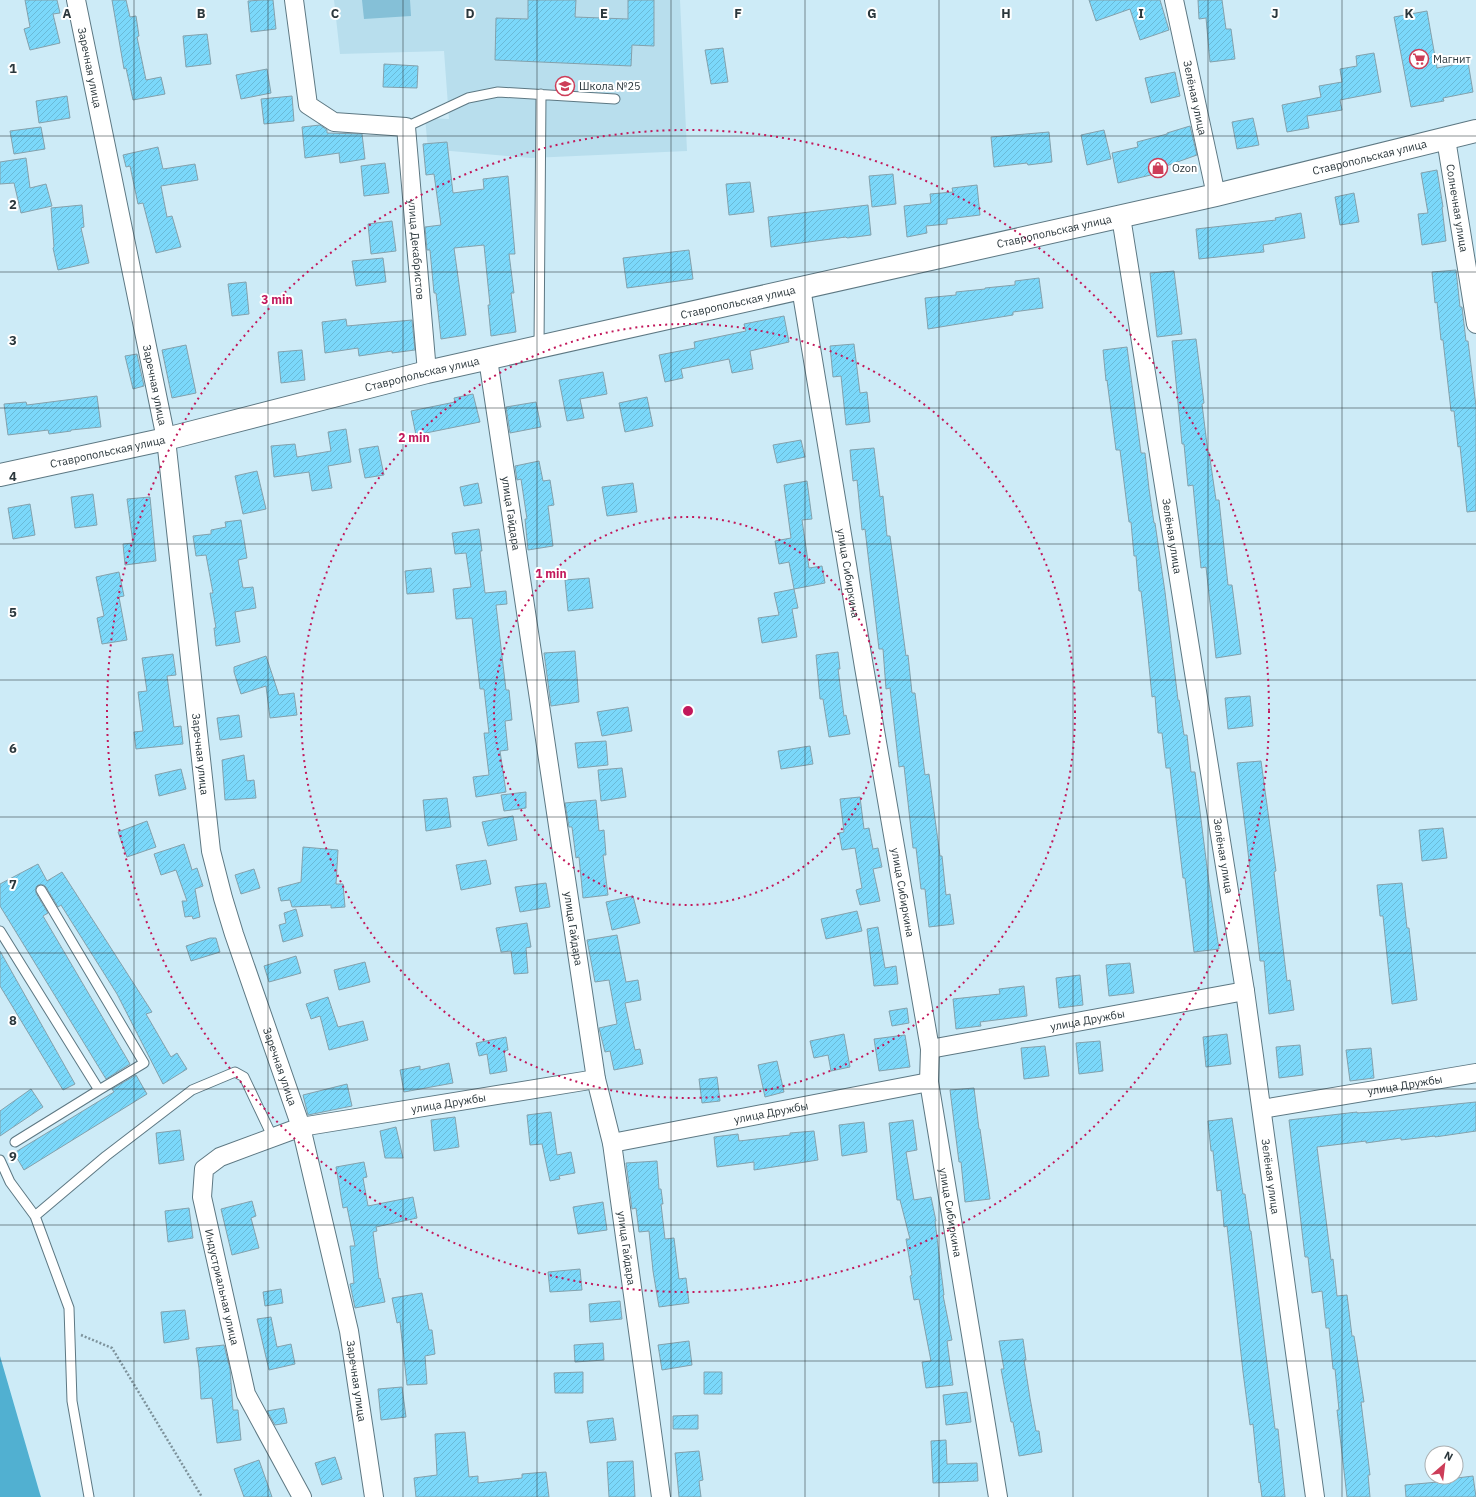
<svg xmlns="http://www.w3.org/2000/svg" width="1476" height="1497" font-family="'IBM Plex Sans',sans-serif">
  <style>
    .built { fill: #b8deed }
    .green { fill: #85c0d7 }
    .water { fill: #51b0d1 }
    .building { fill: url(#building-hatch); stroke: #84a1ac }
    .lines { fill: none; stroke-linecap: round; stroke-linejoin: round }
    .service-casing { stroke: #5d7883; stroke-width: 11 }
    .minor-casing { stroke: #5d7883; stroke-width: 20 }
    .secondary-casing { stroke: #5d7883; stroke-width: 24 }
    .path { stroke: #7d929b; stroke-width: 2.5; stroke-dasharray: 2 2; stroke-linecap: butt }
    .service { stroke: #fff; stroke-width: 9 }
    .minor { stroke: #fff; stroke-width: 18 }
    .secondary { stroke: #fff; stroke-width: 22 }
    .grid { fill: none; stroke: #2b373c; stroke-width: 1; stroke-opacity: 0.55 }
    .ring { fill: none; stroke: #c2185b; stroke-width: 2; stroke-dasharray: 2 4 }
    .labels { text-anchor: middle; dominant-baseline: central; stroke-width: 4; stroke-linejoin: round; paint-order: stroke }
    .poi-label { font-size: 11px; fill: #2b373c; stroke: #fff; text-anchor: start }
    .street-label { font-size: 11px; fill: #2b373c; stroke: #fff }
    .grid-label { font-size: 13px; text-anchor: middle; font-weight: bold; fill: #2b373c; stroke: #fff; stroke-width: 4; stroke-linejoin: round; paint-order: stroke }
    .centre { fill: #c2185b; stroke: #fff; stroke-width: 2 }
    .ring-label { font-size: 12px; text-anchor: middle; font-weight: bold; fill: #c2185b; stroke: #fff; stroke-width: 4; stroke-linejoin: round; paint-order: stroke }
  </style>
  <defs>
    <pattern id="building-hatch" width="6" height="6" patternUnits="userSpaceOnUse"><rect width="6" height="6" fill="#7bd8fa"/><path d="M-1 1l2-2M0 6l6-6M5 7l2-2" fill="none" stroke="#6abad7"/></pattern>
  </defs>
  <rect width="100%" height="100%" fill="#cdebf7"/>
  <path class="built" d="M334 0H680L687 151 531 158 428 149 425 118 449 119 444 51 340 54Z"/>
  <path class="green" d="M362 0H410L411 16 364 19Z"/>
  <path class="water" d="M0 1356 40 1494 41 1497H0Z"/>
  <path class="building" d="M25 0H57L60 13 53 14 60 43 30 50 24 29 30 27Z
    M112 0H126L130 17 136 16 139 36 137 37 146 80 161 77 165 94 133 100 126 68 124 69Z
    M262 0H273L276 29 251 32 248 1Z
    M528 0H576L575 17 628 19V0H654V46L632 45 631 66 495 60 496 18 528 19Z
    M1089 0H1160L1169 30 1140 40 1130 9 1096 21Z
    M1198 0H1222L1226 29H1231L1235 59 1210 62 1206 18 1199 19Z
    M1427 11 1437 68 1468 62 1473 92 1443 98 1444 101 1411 107 1394 17Z
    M207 34 211 64 186 67 183 36Z
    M723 48 728 82 711 84 705 50Z
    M1374 53 1381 92 1340 100 1342 110 1307 116 1309 128 1287 132 1282 105 1321 97 1319 86 1342 82 1340 69 1357 66 1356 56Z
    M384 64 418 66 417 88 383 87Z
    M267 69 271 93 241 99 236 75Z
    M1175 72 1180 96 1151 103 1145 78Z
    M67 96 70 118 39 123 36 101Z
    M292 96 294 121 264 124 261 99Z
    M1253 118 1259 145 1237 149 1232 122Z
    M320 125 327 130V133L362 134 365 159 340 163 339 153 305 158 302 127Z
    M1190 126 1197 155 1166 166 1167 171 1118 183 1112 153 1138 147 1137 142 1167 134V133Z
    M41 127 45 149 14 154 10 131Z
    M1104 130 1111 159 1087 165 1081 135Z
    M1049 132 1052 162 1028 165 1027 163 994 167 991 137Z
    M447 142 453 193 484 189 483 179 508 176 515 254H509L514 293H511L516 332 491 336 488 305H490L484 245 454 248 466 335 441 339 436 293H434L430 250H427L425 227 441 225 434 174 426 175 423 144Z
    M158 147 163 169 195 164 198 180 161 186 167 217 172 216 181 247 156 253 143 203 138 204 130 166 126 167 123 155Z
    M26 158 30 188 46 184 52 206 21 213 14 183 0 184V162Z
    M385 163 389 193 364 196 361 166Z
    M1437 170 1443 207H1442L1446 241 1422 245 1418 214 1428 213 1421 173Z
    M893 174 896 204 872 207 869 176Z
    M750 182 754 212 729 215 726 184Z
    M977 185 980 215 947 219V224L926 226 927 233 907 237 904 206 931 203 930 194 953 192 952 188Z
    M1354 193 1359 222 1340 225 1335 197Z
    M82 205 84 227 81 228 89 263 58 270 53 248 54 247 51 208Z
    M868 205 871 235 847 238 846 237 771 247 768 217Z
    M1301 213 1305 238 1263 245 1264 252 1199 259 1196 229 1276 220 1275 218Z
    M392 221 396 251 371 254 368 224Z
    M689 250 693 279 627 288 623 258Z
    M383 258 386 282 356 286 352 261Z
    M1456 270 1460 307H1462L1466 341H1468L1476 406V511L1467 512 1460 446 1458 447 1454 411H1451L1443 340H1441L1437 302 1435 303 1432 272Z
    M1174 271 1182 334 1157 337 1150 273Z
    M1039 278 1043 308 1013 312V315L928 329 925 298 956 295V292L985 289V288L1015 285V281Z
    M246 282 249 314 232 316 228 284Z
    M784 316 789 342 750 351 753 369 732 373 729 359 681 369 683 378 665 382 659 355 695 348 694 342 746 331 744 324Z
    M346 319 347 326 412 320 415 350 392 353V351L359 356 358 348 325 353 322 322Z
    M1196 339 1204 403 1202 404 1208 453 1209 452 1216 500H1219L1228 585H1232L1241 654 1216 658 1206 567 1201 568 1193 485 1188 486 1184 444H1182L1172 341Z
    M854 344 860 393 867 392 870 422 846 425 841 376 833 377 830 346Z
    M186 345 196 393 172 398 162 350Z
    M1127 347 1141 453H1145L1149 489 1154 523H1155L1165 592 1178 700H1179L1184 735H1187L1191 772H1195L1209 883 1219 949 1194 952 1185 878H1183L1170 768H1166L1162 733H1158L1155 696 1152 697 1145 625 1141 591H1139L1136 556H1134L1131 522H1129L1120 450H1116L1107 380 1106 381 1103 350Z
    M302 350 305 380 281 383 278 352Z
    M137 354 144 386 133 389 125 356Z
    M603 372 607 394 580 399 584 418 567 421 559 380Z
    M473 394 480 422 416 435 411 411 455 402 454 398Z
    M97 396 101 427 71 430V431L49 434 48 430 8 435 4 404 26 402 27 405Z
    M647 397 653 426 625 432 619 403Z
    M536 402 541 427 510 433 506 407Z
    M346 429 351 462 328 466 332 488 312 491 309 472 274 477 271 446 295 444 297 457 331 451 328 432Z
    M801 440 805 457 777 463 773 445Z
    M378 446 384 475 365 478 359 449Z
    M874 448 880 497 883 496 887 536H890L906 656 908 655 912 693H915L925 775 929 774 940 856H942L946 895 950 894 954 924 929 927 925 889H921L916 848H913L904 766 899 767 890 688 886 689 883 649H879L865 529 862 530 857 480 853 481 850 450Z
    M539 461 543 481 550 480 554 505 548 506 553 546 528 550 525 519H527L521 479 517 480 515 466Z
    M257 471 266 509 243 514 235 476Z
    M807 481 812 519 802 520 809 568 822 566 825 583 794 589 789 562 779 564 775 541 791 538 784 485Z
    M478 483 482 503 464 506 460 487Z
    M633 483 637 512 607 516 602 487Z
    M93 494 97 525 75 528 71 497Z
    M150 497 156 561 125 565 123 544 133 543 127 499Z
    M30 504 35 535 13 539 8 508Z
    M241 520 247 558 238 560 243 588 253 587 256 608 235 612 240 642 216 646 214 628H216L210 593H213L206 555 196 556 193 536 211 534V530L226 527 225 522Z
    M479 529 482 551H480L485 593 506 591 507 604 496 605 506 690H509L512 720 505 721 508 750 500 751 506 792 476 797 473 777 489 775 484 733H489L484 689H480L472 618 456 619 453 589 471 587 466 553 455 554 452 533Z
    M431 568 434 592 407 594 405 571Z
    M119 572 124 596 119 597 127 640 102 644 97 618 104 616 96 577Z
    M589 578 593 608 568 611 565 580Z
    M794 589 798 608 792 609 797 637 762 643 758 618 779 615 774 593Z
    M575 651 579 702 551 706 544 653Z
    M838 652 840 669H838L844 716 846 715 850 734 829 737 823 699H820L816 655Z
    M173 654 176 675 167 676 174 727 181 726 183 744 136 749 134 732 143 731 138 692 147 691 142 658Z
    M266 656 279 695 294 693 297 715 270 718 266 686 241 694 234 672V667Z
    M1250 696 1253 726 1228 729 1225 698Z
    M628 707 632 731 602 736 597 712Z
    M239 715 242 737 220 740 217 718Z
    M606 741 608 765 578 768 575 743Z
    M810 746 813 764 781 769 778 751Z
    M244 755 247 781 254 780 256 798 225 800 222 760Z
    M1261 761 1276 871 1274 872 1287 981 1290 980 1294 1010 1269 1014 1264 961H1260L1246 834 1237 763Z
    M622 768 626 797 601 801 598 770Z
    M181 769 186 789 159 796 155 775Z
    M526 792V808L504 811 501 795Z
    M860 797 864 829 869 828 873 849 878 848 882 867 873 869 880 901 860 905 856 890 862 888 855 848 842 850 839 833 844 832 840 799Z
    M447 798 451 827 426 831 423 800Z
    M596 800 599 831 604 830 606 855H603L608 895 583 898 579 857 576 858 572 827H569L565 803Z
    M513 816 517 840 488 846 482 822Z
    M147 821 156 847 127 857 118 832Z
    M1443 828 1447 858 1422 861 1419 830Z
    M184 844 192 870 197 868 203 886 195 889 200 917 193 919 192 916 185 917 182 901H187L176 870 161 875 154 854Z
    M303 847 338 850 336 884H343L345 907 331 908V905L292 907 290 900 281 901 278 888 301 882Z
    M486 860 491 884 461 890 456 865Z
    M38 864 47 881 62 872 152 1012 146 1014 171 1057 177 1053 187 1069 163 1084 117 994 61 905 58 907 46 887 44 885H38L36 887V893L48 913 43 916 130 1064 106 1079 0 906V884Z
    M254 869 260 888 241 894 235 875Z
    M546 883 550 907 520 912 515 887Z
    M1402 883 1407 928H1409L1417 1000 1392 1004 1383 916H1380L1377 885Z
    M633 896 640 923 612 930 606 902Z
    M296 909 303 936 283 942 279 925 286 923 284 913Z
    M857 911 862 931 826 939 821 919Z
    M527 923 531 947 526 948 528 973 514 974 511 951 501 952 496 928Z
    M878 927 885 968 896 966 898 984 874 986 867 929Z
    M617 935 626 982 638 980 641 1000 625 1003 635 1050 640 1049 643 1064 614 1070 610 1051 605 1052 599 1028 617 1024 609 980 595 982 587 940Z
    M210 938H216L220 952 191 961 186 946Z
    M0 951 75 1084 63 1090 0 986Z
    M296 956 301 973 269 982 264 966Z
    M365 962 370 982 339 990 334 970Z
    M1130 963 1134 993 1109 996 1106 965Z
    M1080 975 1083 1005 1059 1008 1056 978Z
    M1024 986 1027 1016 980 1022 981 1026 956 1029 953 999 1000 994 999 989Z
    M328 997 338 1027 363 1021 368 1040 329 1050 320 1016 311 1019 306 1004Z
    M907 1008 909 1023 892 1026 889 1011Z
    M844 1034 850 1067 831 1071 828 1055 814 1058 810 1041Z
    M1227 1034 1231 1064 1206 1067 1203 1037Z
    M905 1035 910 1067 879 1071 874 1039Z
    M506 1037 508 1050 504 1051 507 1071 490 1074 487 1054 479 1056 476 1043Z
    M1100 1041 1103 1071 1079 1074 1076 1043Z
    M1300 1045 1303 1075 1279 1078 1276 1047Z
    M1045 1046 1049 1076 1024 1079 1021 1048Z
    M1371 1048 1374 1078 1350 1081 1346 1050Z
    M777 1061 784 1092 765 1097 758 1065Z
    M449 1063 453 1083 404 1092 400 1070 420 1066V1070Z
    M136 1075 147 1094 24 1170 14 1153 114 1092 112 1089Z
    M717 1077 720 1101 702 1103 699 1079Z
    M347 1084 352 1106 308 1115 303 1095Z
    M974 1088 979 1129H980L990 1199 965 1202 961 1162H959L950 1090Z
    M31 1089 43 1107 0 1136V1111Z
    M1476 1102V1131L1435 1137V1136L1401 1140V1138L1366 1143V1141L1317 1147 1331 1260 1333 1259 1337 1296 1347 1295 1352 1336H1354L1364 1402H1361L1370 1475H1368L1370 1497H1347L1337 1410H1339L1335 1369H1333L1329 1328H1326L1322 1291 1312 1293 1308 1257H1305L1289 1120 1357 1112V1113L1388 1111Z
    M551 1112 557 1155 571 1152 575 1173 559 1176 560 1179 550 1181 542 1144 530 1145 527 1115Z
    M455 1117 459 1147 434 1151 431 1120Z
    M1232 1118 1243 1194H1245L1250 1231H1251L1275 1429H1278L1285 1497H1262L1260 1482 1259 1483 1253 1424 1250 1425 1243 1372 1227 1226 1224 1227 1221 1190 1217 1191 1213 1151H1211L1208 1121Z
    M913 1120 917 1150 906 1152 914 1200 931 1197 936 1221H935L944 1295H943L952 1340 947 1341 953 1385 926 1388 922 1362 931 1361 919 1299 914 1300 910 1276 912 1275 906 1239H910L900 1200H897L889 1123Z
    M864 1122 867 1152 842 1156 839 1125Z
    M396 1127 403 1158H385L380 1131Z
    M180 1130 184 1160 159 1164 156 1133Z
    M814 1131 818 1160 754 1170V1162L717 1167 714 1137 738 1134 739 1141 790 1135V1133Z
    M657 1161 659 1189H661L663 1204H661L665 1239 674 1238 679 1279 686 1278 689 1303 659 1307 653 1271 649 1231 639 1232 636 1208 632 1209 626 1163Z
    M364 1162 367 1177 363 1178 368 1206 413 1197 417 1218 376 1227 377 1231 373 1232 379 1279 380 1278 385 1302 355 1308 350 1284 354 1283 350 1246H355L347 1207 343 1208 336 1167Z
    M252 1201 256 1216 251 1218 259 1248 232 1255 221 1209Z
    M603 1202 607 1230 578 1234 573 1207Z
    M189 1208 193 1238 168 1242 165 1211Z
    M580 1269 582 1290 550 1292 548 1272Z
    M281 1289 283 1303 265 1306 263 1292Z
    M422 1293 429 1330H432L435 1354 425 1356 427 1384 407 1385 400 1322 397 1323 392 1298Z
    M620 1301 622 1319 590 1322 589 1304Z
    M185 1310 189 1339 164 1343 161 1312Z
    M271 1317 277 1347 291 1344 295 1364 269 1370 257 1319Z
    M1023 1339 1026 1360H1024L1030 1398 1036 1431H1039L1042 1452 1019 1456 1013 1422H1011L1001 1369H1004L999 1341Z
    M689 1341 692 1365 662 1370 658 1345Z
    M603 1343 604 1360 575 1362 574 1345Z
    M224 1345 230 1369 233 1410H238L241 1440 217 1443 212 1398 201 1399 199 1368 196 1348Z
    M583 1372V1393H555L554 1373Z
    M704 1372H722V1394H704Z
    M402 1387 406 1417 381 1420 378 1389Z
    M967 1392 971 1422 946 1425 943 1395Z
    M284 1408 287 1423 275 1425 267 1411Z
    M698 1415V1429H673V1416Z
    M613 1418 616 1440 590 1443 587 1421Z
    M465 1432 469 1477 478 1476V1483L522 1478V1474L546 1472 549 1497H416L414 1478 437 1475 435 1434Z
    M946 1440 947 1464 977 1463 978 1481 933 1483 931 1441Z
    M699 1451 703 1480 699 1481 701 1497H679L675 1453Z
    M335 1457 342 1479 322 1485 315 1463Z
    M259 1460 272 1497H244L234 1469Z
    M633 1461 635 1497H609L607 1462Z
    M1473 1476 1476 1497H1406L1405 1485 1449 1481V1479Z"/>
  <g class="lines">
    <defs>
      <path id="service" d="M406 127 468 98 498 92 615 99
        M539 347 541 94
        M0 931 99 1090 144 1063 41 890
        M15 1142 99 1090
        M0 1160 10 1182 35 1216
        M89 1497 72 1401 69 1308 35 1216 106 1156 192 1090 235 1072 244 1077 273 1138"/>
      <g id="minor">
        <path id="s1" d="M76 0 166 439 211 851 223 898 234 934 301 1127 349 1331 374 1497"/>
        <path id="s2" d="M294 0 308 105 334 122 406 127 427 372"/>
        <path id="s3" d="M1174 0 1216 195"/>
        <path id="s4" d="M1446 139 1476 324"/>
        <path id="s5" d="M1121 217 1245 991 1315 1497"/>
        <path id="s6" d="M801 288 864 667 930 1049 929 1082 998 1497"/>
        <path id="s7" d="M488 359 596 1079 612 1143 661 1497"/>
        <path id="s8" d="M930 1049 1245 991"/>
        <path id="s9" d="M1262 1109 1476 1073"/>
        <path id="s10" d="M612 1143 929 1082"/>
        <path id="s11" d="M302 1497 246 1394 202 1197 204 1169 220 1157 301 1127 596 1079"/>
      </g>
      <g id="secondary">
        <path id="s12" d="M0 475 166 439 427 372 1216 195 1476 131"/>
      </g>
    </defs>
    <use href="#service" class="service-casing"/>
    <use href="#minor" class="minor-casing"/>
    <use href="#secondary" class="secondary-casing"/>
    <path class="path" d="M81 1335 112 1348 202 1497"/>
    <use href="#service" class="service"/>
    <use href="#minor" class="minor"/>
    <use href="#secondary" class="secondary"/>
  </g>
  <path class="grid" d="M134 0V1497M268 0V1497M403 0V1497M537 0V1497M671 0V1497M805 0V1497M939 0V1497M1073 0V1497M1208 0V1497M1342 0V1497M0 136H1476M0 272H1476M0 408H1476M0 544H1476M0 680H1476M0 817H1476M0 953H1476M0 1089H1476M0 1225H1476M0 1361H1476"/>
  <g class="ring">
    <circle cx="688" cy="711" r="194"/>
    <circle cx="688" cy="711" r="387"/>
    <circle cx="688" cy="711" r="581"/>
  </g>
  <defs>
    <symbol id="supermarket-ring" viewBox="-11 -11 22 22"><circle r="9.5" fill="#fff" stroke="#cd3d58" stroke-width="1.5"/><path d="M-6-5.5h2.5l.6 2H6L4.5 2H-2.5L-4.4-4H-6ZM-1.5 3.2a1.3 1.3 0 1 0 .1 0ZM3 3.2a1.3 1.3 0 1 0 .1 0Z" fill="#cd3d58"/></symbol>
    <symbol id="school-ring" viewBox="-11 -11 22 22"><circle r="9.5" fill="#fff" stroke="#cd3d58" stroke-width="1.5"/><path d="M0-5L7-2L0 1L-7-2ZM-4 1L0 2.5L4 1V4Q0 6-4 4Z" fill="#cd3d58"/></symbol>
    <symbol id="shop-ring" viewBox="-11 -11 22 22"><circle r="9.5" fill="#fff" stroke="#cd3d58" stroke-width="1.5"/><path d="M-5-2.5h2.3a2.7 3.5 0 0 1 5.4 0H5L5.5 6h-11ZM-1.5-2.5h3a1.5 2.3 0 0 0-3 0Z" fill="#cd3d58"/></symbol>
  </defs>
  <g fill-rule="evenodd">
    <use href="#supermarket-ring" x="1408" y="48" width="22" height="22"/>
    <use href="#school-ring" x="554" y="75" width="22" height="22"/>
    <use href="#shop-ring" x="1147" y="157" width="22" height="22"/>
  </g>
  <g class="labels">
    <g class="poi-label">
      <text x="1433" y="59">Магнит</text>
      <text x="579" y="86">Школа №25</text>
      <text x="1172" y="168">Ozon</text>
    </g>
    <g class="street-label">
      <text stroke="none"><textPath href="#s1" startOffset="69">Заречная улица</textPath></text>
      <text stroke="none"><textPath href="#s3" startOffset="100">Зелёная улица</textPath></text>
      <text stroke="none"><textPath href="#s12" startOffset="1406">Ставропольская улица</textPath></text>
      <text stroke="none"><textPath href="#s4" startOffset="70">Солнечная улица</textPath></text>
      <text stroke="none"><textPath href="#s12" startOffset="1082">Ставропольская улица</textPath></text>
      <text stroke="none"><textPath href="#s2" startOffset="332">улица Декабристов</textPath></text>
      <text stroke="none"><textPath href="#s12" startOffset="758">Ставропольская улица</textPath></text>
      <text stroke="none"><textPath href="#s12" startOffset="434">Ставропольская улица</textPath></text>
      <text stroke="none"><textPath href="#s1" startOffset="393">Заречная улица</textPath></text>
      <text stroke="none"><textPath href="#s12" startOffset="110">Ставропольская улица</textPath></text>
      <text stroke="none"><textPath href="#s7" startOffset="156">улица Гайдара</textPath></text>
      <text stroke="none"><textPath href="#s5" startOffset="323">Зелёная улица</textPath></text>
      <text stroke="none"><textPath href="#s6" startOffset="289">улица Сибиркина</textPath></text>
      <text stroke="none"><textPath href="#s1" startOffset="765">Заречная улица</textPath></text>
      <text stroke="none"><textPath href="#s5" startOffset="647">Зелёная улица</textPath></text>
      <text stroke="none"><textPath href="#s6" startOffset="613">улица Сибиркина</textPath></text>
      <text stroke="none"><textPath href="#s7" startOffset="576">улица Гайдара</textPath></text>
      <text stroke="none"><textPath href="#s8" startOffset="160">улица Дружбы</textPath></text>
      <text stroke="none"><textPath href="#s1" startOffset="1089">Заречная улица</textPath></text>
      <text stroke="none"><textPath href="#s9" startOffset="145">улица Дружбы</textPath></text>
      <text stroke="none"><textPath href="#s11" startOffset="603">улица Дружбы</textPath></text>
      <text stroke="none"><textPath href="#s10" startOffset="162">улица Дружбы</textPath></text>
      <text stroke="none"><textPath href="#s5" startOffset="971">Зелёная улица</textPath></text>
      <text stroke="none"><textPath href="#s6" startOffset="937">улица Сибиркина</textPath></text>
      <text stroke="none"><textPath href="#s7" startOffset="900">улица Гайдара</textPath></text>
      <text transform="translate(222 1287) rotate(77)">Индустриальная улица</text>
      <text stroke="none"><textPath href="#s1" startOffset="1413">Заречная улица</textPath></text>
    </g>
  </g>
  <g class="grid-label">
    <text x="67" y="18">A</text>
    <text x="201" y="18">B</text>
    <text x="335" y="18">C</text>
    <text x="470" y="18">D</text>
    <text x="604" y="18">E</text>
    <text x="738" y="18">F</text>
    <text x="872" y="18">G</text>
    <text x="1006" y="18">H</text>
    <text x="1141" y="18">I</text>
    <text x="1275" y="18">J</text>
    <text x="1409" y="18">K</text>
    <text x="13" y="73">1</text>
    <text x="13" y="209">2</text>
    <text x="13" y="345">3</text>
    <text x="13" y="481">4</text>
    <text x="13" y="617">5</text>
    <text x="13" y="753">6</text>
    <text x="13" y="889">7</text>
    <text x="13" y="1025">8</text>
    <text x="13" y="1161">9</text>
  </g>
  <circle cx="688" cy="711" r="6" class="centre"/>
  <g class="ring-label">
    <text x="277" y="304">3 min</text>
    <text x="414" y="442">2 min</text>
    <text x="551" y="578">1 min</text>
  </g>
  <g transform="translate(1444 1465) rotate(28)"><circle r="19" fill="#ffffff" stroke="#aaafb1"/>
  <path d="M0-3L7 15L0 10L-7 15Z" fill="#cd3d58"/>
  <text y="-6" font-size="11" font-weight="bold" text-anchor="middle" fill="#2b373c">N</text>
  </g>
</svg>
